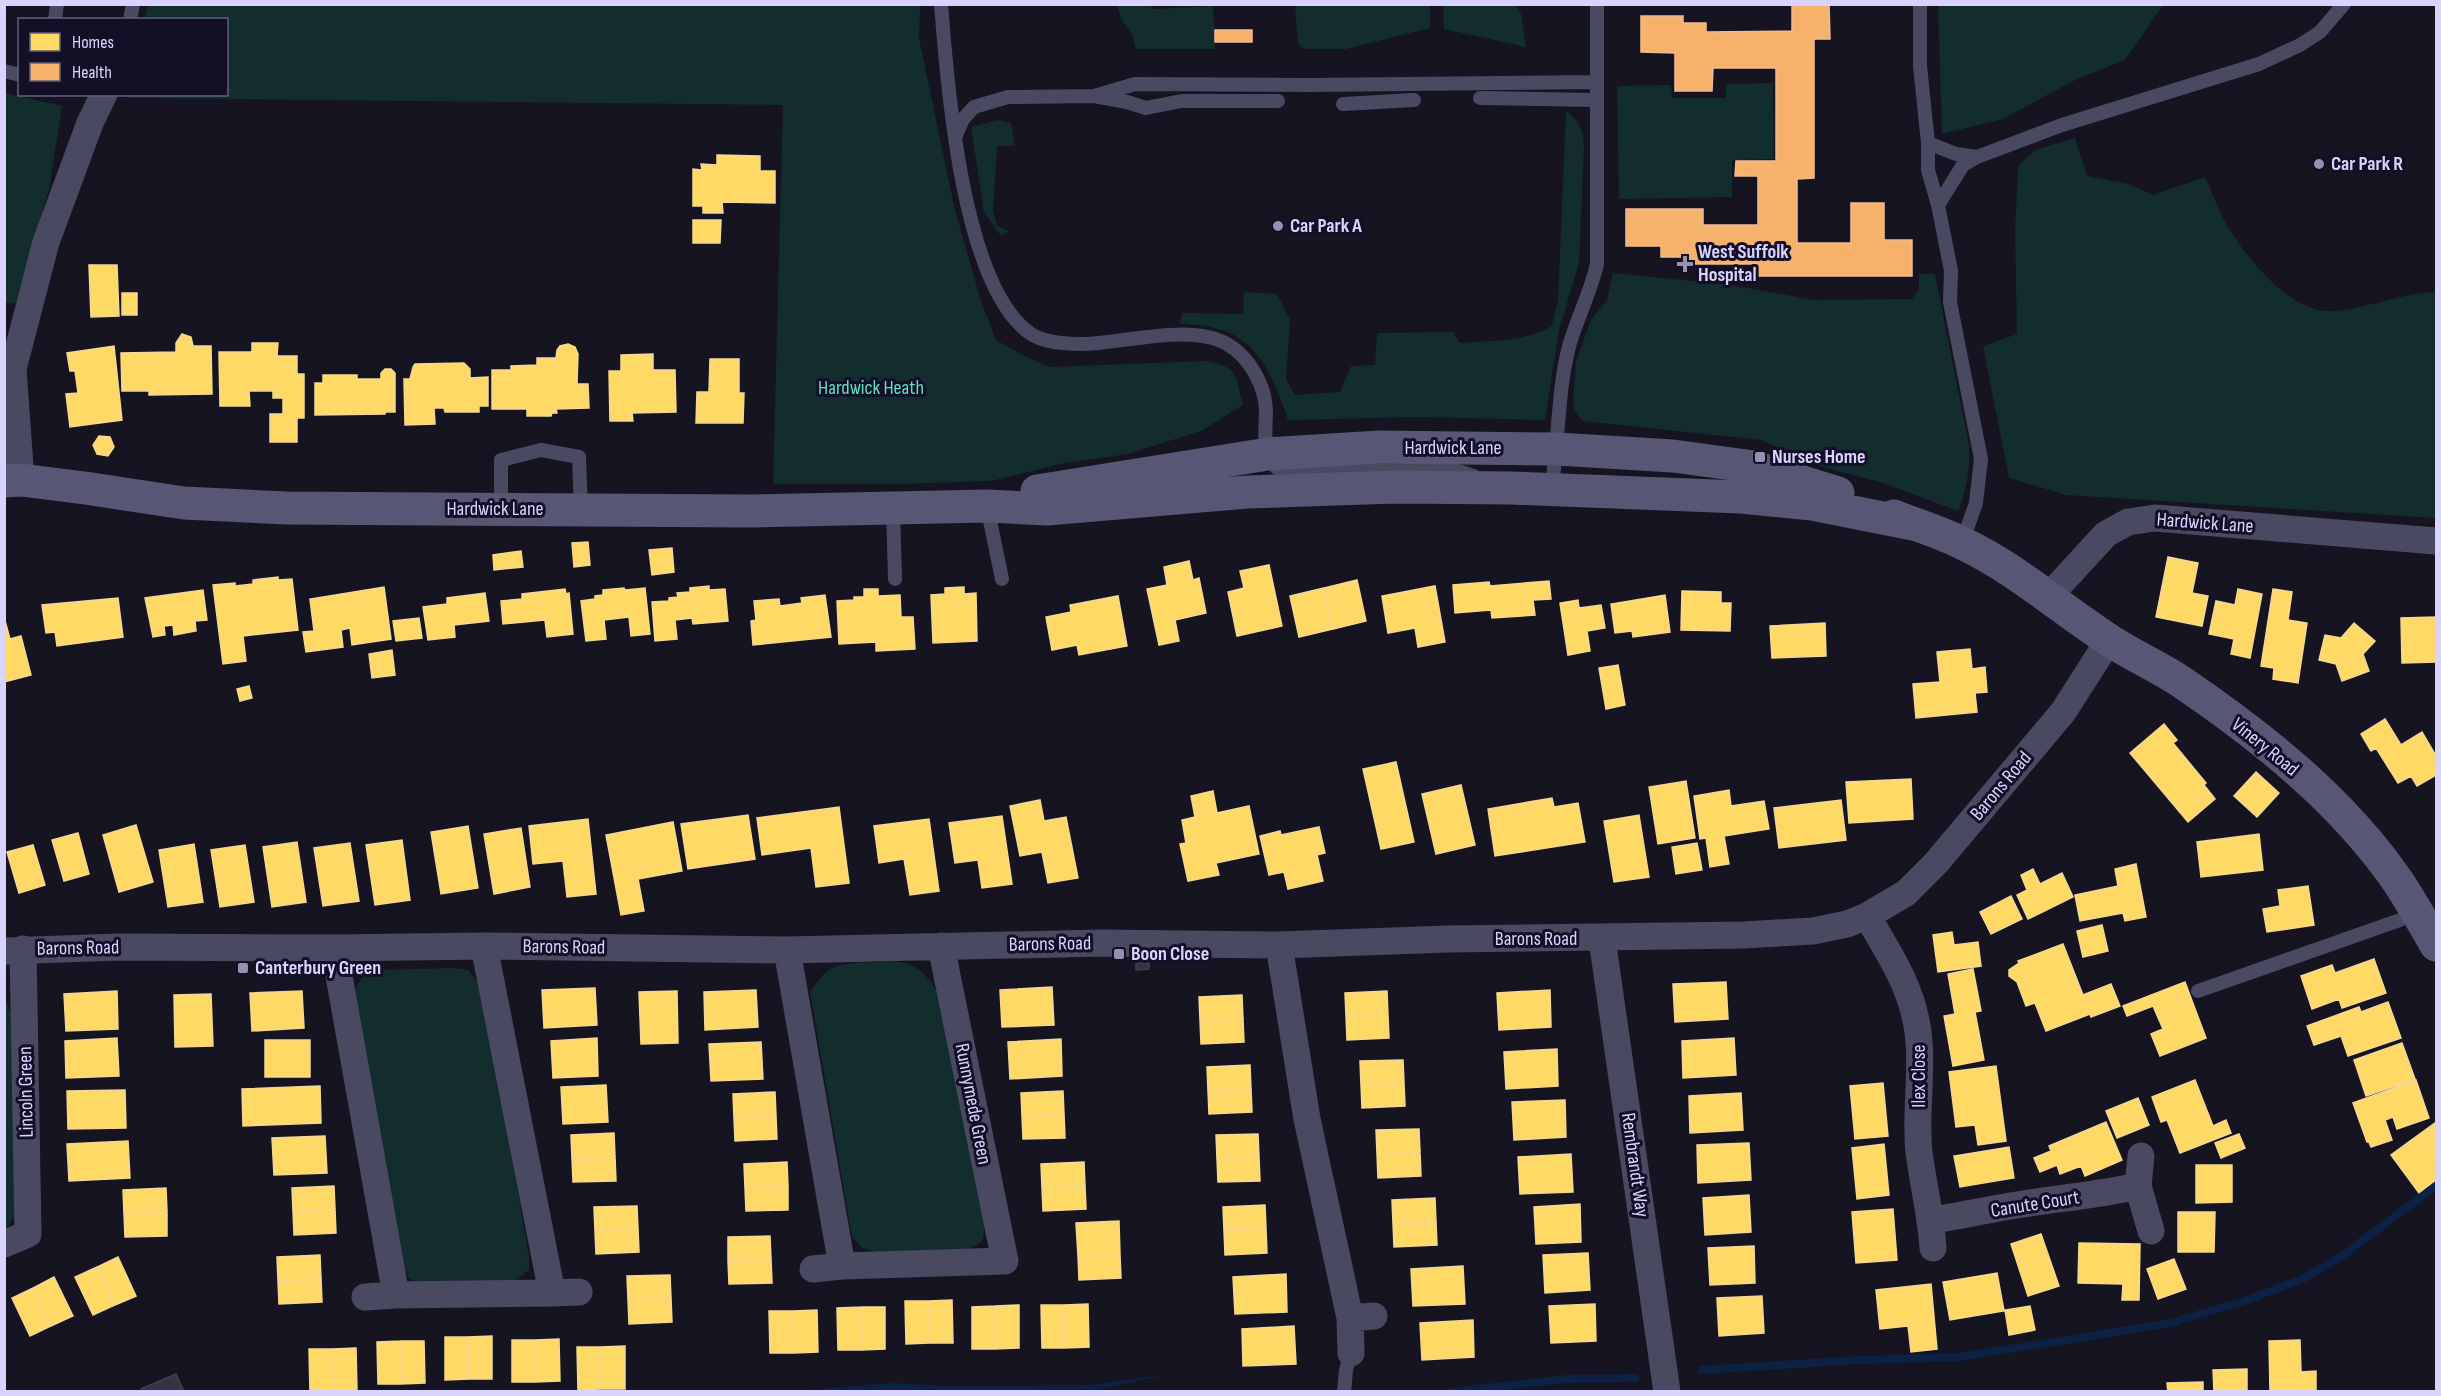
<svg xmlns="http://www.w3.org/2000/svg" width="2441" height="1396" font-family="'Sofia Sans Condensed',sans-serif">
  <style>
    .green { fill: #132c2d }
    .water { fill: #0d2144 }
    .homes { fill: #ffd966; stroke: #f4d894; stroke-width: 1.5 }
    .health { fill: #f6b26b; stroke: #edbc97; stroke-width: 1.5 }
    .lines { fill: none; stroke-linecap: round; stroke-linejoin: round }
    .stream { stroke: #0d2144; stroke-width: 8 }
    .building { fill: #343243; stroke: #433f54; stroke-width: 1.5 }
    .lane { stroke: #4a4962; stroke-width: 14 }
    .street { stroke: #4a4962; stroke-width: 27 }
    .secondary { stroke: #575674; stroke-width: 33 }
    .poi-dot { fill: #9591b1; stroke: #130f26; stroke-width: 2 }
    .labels { text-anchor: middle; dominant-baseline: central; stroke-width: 6; stroke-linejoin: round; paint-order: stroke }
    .poi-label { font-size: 20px; font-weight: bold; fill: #d9d4ff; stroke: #130f26; text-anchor: start }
    .park-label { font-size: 20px; fill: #5fe0c0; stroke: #130f26 }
    .street-label { font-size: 20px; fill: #d9d4ff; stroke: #130f26 }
  </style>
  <rect width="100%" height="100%" fill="#161421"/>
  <path class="green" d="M148 5H920L919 38 954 206 980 298 996 340 1028 358 1050 367 1206 361C1239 367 1235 375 1243 405L1201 431 1128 454 1065 463 991 481 898 484H773L783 105 129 98 130 94H226V20L145 19Z
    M1117 5H1148L1154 9 1213 6 1215 49H1136L1133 36 1121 19Z
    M1295 5H1430V28L1346 49H1304L1298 43Z
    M1443 5H1516L1521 14 1526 47 1444 29Z
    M1938 5V4L2163 5 2125 60 2073 81 2003 119 1942 134Z
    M1773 83 1774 159 1732 160V197L1619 199 1617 86 1671 85 1672 98H1726V84Z
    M5 93 62 106 49 189 15 304 5 302Z
    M1566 111C1580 121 1583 130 1584 147L1579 263 1559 330 1545 420 1418 417 1288 420C1267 359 1250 324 1179 324L1183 313 1243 314 1244 292 1277 294 1290 320 1286 379 1295 395 1340 392 1351 366 1375 365 1377 333 1453 332 1460 343C1493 340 1522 343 1552 326L1558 300Z
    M998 120 1011 123 1015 146H997L993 210 997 226 1009 231 1001 236 984 212 971 127Z
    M2075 138 2087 176 2129 184 2153 195 2205 177C2213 193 2219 212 2228 227 2249 261 2293 316 2337 311 2371 307 2402 293 2436 292V518L2066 495 2009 478 1983 346 2017 334 2015 231 2018 166 2035 150Z
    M1613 273 1731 285 1813 300 1912 299 1919 289V274H1935L1969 445C1970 468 1967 490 1958 511L1883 483 1823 467 1761 440 1582 421 1574 409 1573 400 1576 361 1591 320 1607 300Z
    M900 962C922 967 927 976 939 995L985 1226 982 1242 968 1249 877 1252 862 1248 852 1237 810 992C816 984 820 976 829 970 843 960 882 963 900 962Z
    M453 968 468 970 479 984 486 1005 529 1257V1270L515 1280 421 1284 409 1278 405 1268 353 1003C355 986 359 976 376 970Z
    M4 997 12 1016 15 1216 5 1230Z"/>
  <path class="water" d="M1169 1374 1088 1392 792 1391 892 1383 952 1386 1089 1385Z"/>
  <path class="homes" d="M717 155 760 156V171H775V203L722 202 723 213H703V206H693V169L702 170 701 164 717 165Z
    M693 220H721L720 243H693Z
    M89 265H117L119 316 91 317Z
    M122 293H137V315H122Z
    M182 334 191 337 193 346H211L212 394 149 395V391H122L121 353 176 352V343Z
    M252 343H278L277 356H297V374H304V418H297V442H270V414H283V398H273V391H249L250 406H220L219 352H252Z
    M568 344 575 347 578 354 577 384H588L589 408 556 409 557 413H552L551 416H527V409H492V370H511V366L537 365V358H556L557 350 560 346Z
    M114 346 122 420 70 427 66 394 78 393 75 371H70L67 353Z
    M653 354V370H675L676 412 632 413 633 421H610L609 371H621V355Z
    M710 359H739V393H744L743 423H696L697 392H709Z
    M464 363 470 369V378L488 377V406H479V412H445L444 408H434L435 424 405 425 404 379H410L413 367 415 364Z
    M385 369H391L395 373V412H385V414L315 415V383H323V375H357V379H381V373Z
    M99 436 110 437 114 447 108 456 97 454 93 445Z
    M588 542 590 565 574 567 572 543Z
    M672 548 674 572 652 575 649 550Z
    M521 551 523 567 494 570 493 555Z
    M2168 557 2198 563 2192 593 2208 596 2202 626 2156 617Z
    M1189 561 1193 580 1199 578 1206 613 1175 620 1179 641 1159 645 1147 589 1167 585 1164 567Z
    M1269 565 1282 626 1237 636 1228 592 1244 588 1240 571Z
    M278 577V580L292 579 298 630 243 636 246 661 223 664 213 585 235 583V586L253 584V580Z
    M1357 580 1366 621 1333 629 1324 588Z
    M1549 581 1551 599 1533 600 1535 615 1492 618 1491 610 1455 613 1453 585 1489 582 1490 586Z
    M709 586V590L725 589 728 621 693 624 692 618 675 620 677 639 655 641 652 602 669 601V598L678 597 677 593 690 592V588Z
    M1435 586 1445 642 1418 647 1415 628 1388 633 1382 596Z
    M384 587 391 639 352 645 350 628 341 630 343 647 306 652 303 632 314 631 310 599Z
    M964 587V594L976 593 977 641 933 643 931 595 945 594V588Z
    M624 588 626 592V590L645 588 650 634 631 636 629 617 604 620 606 639 586 641 581 601 595 599V596L603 595V590Z
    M1324 588 1333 629 1299 637 1290 596Z
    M565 589 566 594 569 593 573 634 547 637 545 620 503 624 501 601 522 599V594Z
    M864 589H878V596L900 595 901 617H913L915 649 876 651V642L839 644 837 601 854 600V597H864Z
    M2238 589 2262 594 2250 658 2231 654 2234 639 2209 634 2216 601 2235 605Z
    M2273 589 2292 592 2288 620 2307 623 2298 683 2273 679 2274 668 2261 666Z
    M203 590 207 620 195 621 196 631 174 635 173 625 164 626 165 635 153 637 145 598Z
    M1682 591 1721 592V603H1731L1730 631 1681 630Z
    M485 593 489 621 454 625 455 637 428 640 423 607 447 604V598Z
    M825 595 831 637 753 645 751 621 756 620 754 601 779 599 780 606 802 603 801 598Z
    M1665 595 1670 632 1633 637 1632 631 1615 633 1611 604Z
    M1118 596 1127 646 1079 655 1077 645 1052 650 1046 617 1071 612 1070 605Z
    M118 598 123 637 57 646 55 632 46 633 42 605Z
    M1578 600 1579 608 1601 605 1605 628 1587 631 1590 651 1568 655 1560 603Z
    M4 617 10 639 21 636 31 675 4 682Z
    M2436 617V662L2402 663 2401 618Z
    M419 618 422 638 396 641 393 621Z
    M1825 623 1826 656 1772 658 1770 626Z
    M2354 623 2375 641 2363 654 2369 671 2342 681 2336 664 2319 660 2325 635 2341 638Z
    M1970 649 1972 669 1985 667 1987 692 1975 693 1977 712 1916 718 1913 684 1940 682 1937 652Z
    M392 650 395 675 372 678 369 654Z
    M1618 665 1625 705 1606 709 1599 668Z
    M249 686 252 698 240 701 237 689Z
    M2385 719 2401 745 2422 732 2436 756V775L2417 786 2411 776 2398 783 2376 748 2371 751 2361 734Z
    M2164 724 2177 740 2173 743 2206 783 2204 785 2215 799 2188 822 2130 753Z
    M1396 762 1414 842 1381 849 1363 769Z
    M2256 772 2279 793 2257 817 2234 796Z
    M1911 779 1913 819 1849 823 1846 782Z
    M1686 781 1695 838 1658 844 1649 787Z
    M1461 785 1475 845 1436 854 1422 794Z
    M1729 790 1731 806 1764 801 1769 829 1724 836 1729 864 1710 867 1706 838 1700 839 1694 796Z
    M1213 791 1217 813 1249 806 1259 854 1216 863 1219 875 1188 881 1180 844 1186 843 1182 820 1195 817 1191 796Z
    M1552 798 1554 807 1578 803 1585 842 1495 856 1488 809Z
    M1040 800 1044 821 1066 817 1078 878 1048 883 1042 852 1020 856 1010 806Z
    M1841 800 1846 840 1779 848 1774 808Z
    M839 807 849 883 816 887 811 848 762 855 757 818Z
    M748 815 755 859 688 869 681 824Z
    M1639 815 1649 877 1614 882 1604 821Z
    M1002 816 1012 884 982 888 978 860 955 863 949 823Z
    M588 819 596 894 567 897 563 861 533 864 529 826Z
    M929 819 939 891 910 895 904 859 879 863 874 826Z
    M673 822 682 871 638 879 644 911 621 915 606 835Z
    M136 825 153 882 119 892 103 835Z
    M468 826 478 888 441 894 431 832Z
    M1319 827 1325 853 1317 855 1323 881 1288 889 1284 872 1269 875 1260 836 1280 831 1281 835Z
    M521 828 530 887 494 894 484 834Z
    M78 833 89 874 64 881 52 840Z
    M2259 834 2263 870 2201 877 2197 842Z
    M402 840 410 900 375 905 366 845Z
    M297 842 306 902 272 907 263 847Z
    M350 843 359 901 323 906 314 848Z
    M1697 843 1702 870 1676 874 1672 847Z
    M194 844 203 902 168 907 159 850Z
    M33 845 45 885 19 893 7 852Z
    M245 845 254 902 220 907 211 850Z
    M2136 864 2146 917 2125 921 2123 913 2080 921 2075 895 2118 886 2115 869Z
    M2033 869 2040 884 2062 873 2073 897 2028 919 2017 895 2027 890 2021 875Z
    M2308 886 2314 925 2267 932 2263 909 2280 906 2278 890Z
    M2011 896 2022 919 1991 934 1980 912Z
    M2102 925 2108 951 2083 957 2077 931Z
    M1952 932 1954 945 1978 942 1981 966 1938 972 1933 935Z
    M2063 944 2083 995 2111 984 2120 1006 2091 1017 2090 1014 2046 1031 2035 1003 2026 1006 2017 982 2009 976V970L2019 963 2018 961Z
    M2374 959 2386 993 2342 1008 2339 999 2312 1009 2301 976 2332 965 2335 973Z
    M1973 969 1981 1011 1975 1012 1984 1060 1953 1066 1944 1016 1955 1014 1948 974Z
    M1726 982 1728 1019 1675 1022 1673 984Z
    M2185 982 2206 1038 2160 1056 2151 1034 2163 1029 2153 1006 2127 1016 2123 1006Z
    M1052 987 1054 1025 1002 1027 1000 990Z
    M595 988 597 1025 544 1028 542 990Z
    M756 990 758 1027 705 1030 704 992Z
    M1550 990 1551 1027 1499 1030 1497 993Z
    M117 991 118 1029 66 1031 64 994Z
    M302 991 304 1028 252 1031 250 993Z
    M677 991 678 1043 641 1044 639 992Z
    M1387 991 1388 1015 1346 1016 1345 993Z
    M211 994 213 1046 175 1047 174 995Z
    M1242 995 1243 1019 1200 1020 1199 997Z
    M2388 1002 2401 1038 2348 1056 2341 1036 2314 1045 2307 1026 2359 1007 2361 1012Z
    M1388 1015 1389 1038 1347 1040 1346 1016Z
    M1243 1019 1244 1042 1201 1044 1200 1020Z
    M117 1038 119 1076 66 1078 65 1041Z
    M597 1038 598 1076 553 1078 551 1041Z
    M1734 1038 1736 1075 1683 1078 1682 1041Z
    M1061 1039 1062 1076 1010 1079 1008 1042Z
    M265 1040H310V1077H265Z
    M761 1042 763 1079 711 1081 709 1044Z
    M2402 1043 2415 1079 2366 1096 2354 1060Z
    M1557 1049 1558 1086 1506 1089 1504 1052Z
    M1403 1060 1404 1083 1361 1085 1360 1061Z
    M1250 1065 1251 1089 1208 1091 1207 1067Z
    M1996 1066 2006 1141 1978 1145 1975 1125 1956 1127 1949 1072Z
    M2195 1080 2213 1126 2226 1120 2231 1133 2180 1153 2167 1120 2161 1122 2152 1097Z
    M2416 1080 2429 1118 2397 1129 2393 1117 2385 1120 2392 1140 2371 1147 2369 1142H2367L2353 1103Z
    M1404 1083 1405 1106 1362 1108 1361 1085Z
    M1883 1083 1888 1136 1855 1139 1850 1086Z
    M606 1085 608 1122 563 1124 561 1087Z
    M320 1086 321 1123 243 1126 242 1089Z
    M1251 1089 1252 1112 1209 1114 1208 1091Z
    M125 1090 126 1128 68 1129 67 1091Z
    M1063 1091 1064 1114 1022 1116 1021 1093Z
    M775 1092 776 1116 734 1118 733 1094Z
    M1741 1093 1743 1130 1690 1133 1689 1096Z
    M2138 1098 2149 1125 2117 1138 2106 1111Z
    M1565 1100 1566 1137 1514 1140 1512 1102Z
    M1064 1114 1065 1138 1023 1139 1022 1116Z
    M776 1116 777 1139 735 1141 734 1118Z
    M2106 1122 2122 1160 2085 1176 2081 1166 2060 1174 2057 1165 2040 1172 2034 1158 2051 1151 2049 1146Z
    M2435 1123 2436 1180 2419 1193 2391 1155Z
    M1419 1129 1420 1152 1377 1154 1376 1130Z
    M614 1133 615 1157 572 1159 571 1135Z
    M1258 1134 1259 1157 1217 1159 1216 1135Z
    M2239 1134 2245 1148 2221 1158 2215 1143Z
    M325 1136 327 1173 274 1175 272 1138Z
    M128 1141 130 1178 69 1181 67 1144Z
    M1749 1143 1751 1180 1698 1183 1697 1145Z
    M1884 1144 1889 1195 1857 1199 1852 1148Z
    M2009 1147 2014 1178 1960 1187 1954 1156Z
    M1420 1152 1421 1176 1378 1178 1377 1154Z
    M1571 1154 1573 1192 1520 1194 1518 1157Z
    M615 1157 616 1181 573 1182 572 1159Z
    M1259 1157 1260 1181 1218 1182 1217 1159Z
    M787 1162 788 1186 745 1188 744 1164Z
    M1084 1162 1085 1186 1042 1188 1041 1164Z
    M2196 1165H2232V1202L2196 1203Z
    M334 1186 335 1209 293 1211 292 1188Z
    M788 1186V1210L746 1211 745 1188Z
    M1085 1186 1086 1209 1043 1211 1042 1188Z
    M166 1188 167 1212 124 1214 123 1190Z
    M1749 1195 1751 1232 1705 1235 1703 1198Z
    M1435 1198 1436 1222 1393 1223 1392 1200Z
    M1580 1204 1581 1242 1536 1244 1534 1207Z
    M1265 1205 1266 1229 1224 1231 1223 1207Z
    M637 1206 638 1229 595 1231 594 1207Z
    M335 1209 336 1233 294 1235 293 1211Z
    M1893 1209 1897 1260 1856 1263 1852 1212Z
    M167 1212V1236L125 1237 124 1214Z
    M2178 1212H2215L2214 1252H2178Z
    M1119 1221 1120 1255 1078 1256 1076 1223Z
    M1436 1222 1437 1245 1394 1247 1393 1223Z
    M638 1229 639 1252 596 1254 595 1231Z
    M1266 1229 1267 1253 1225 1255 1224 1231Z
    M2041 1234 2059 1286 2028 1296 2011 1244Z
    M770 1236 771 1259 728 1261V1237Z
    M2079 1243 2140 1244 2139 1300H2122L2123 1284 2078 1283Z
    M1754 1246 1755 1283 1710 1285 1708 1248Z
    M1588 1253 1590 1290 1545 1293 1543 1255Z
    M320 1255 321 1279 278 1281 277 1257Z
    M1120 1255 1121 1278 1079 1280 1078 1256Z
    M118 1257 136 1296 115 1305 97 1267Z
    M771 1259 772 1283 729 1284 728 1261Z
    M2174 1259 2186 1289 2158 1299 2147 1269Z
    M1463 1266 1465 1304 1413 1306 1411 1269Z
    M97 1267 115 1305 93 1315 75 1277Z
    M1997 1273 2004 1311 1950 1320 1943 1282Z
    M1286 1274 1287 1312 1235 1314 1233 1277Z
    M670 1275 671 1298 628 1300 627 1276Z
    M54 1277 73 1316 51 1326 33 1288Z
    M321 1279 322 1302 279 1304 278 1281Z
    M1931 1284 1937 1349 1911 1352 1908 1326 1880 1329 1876 1290Z
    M33 1288 51 1326 30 1336 12 1298Z
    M1762 1296 1764 1333 1719 1336 1717 1298Z
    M671 1298 672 1322 629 1324 628 1300Z
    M952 1300 953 1343H929V1301Z
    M905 1301H929V1343L906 1344Z
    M1088 1304 1089 1347 1065 1348 1064 1305Z
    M1595 1304 1596 1341 1551 1343 1549 1306Z
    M1019 1305V1348L996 1349 995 1306Z
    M1041 1305H1064L1065 1348H1042Z
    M995 1306 996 1349H972V1307Z
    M2030 1306 2035 1330 2009 1335 2005 1310Z
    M861 1307H885V1349L862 1350Z
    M861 1307 862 1350H838L837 1308Z
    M817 1310 818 1352 794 1353 793 1311Z
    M769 1311H793L794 1353H770Z
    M1473 1320 1474 1357 1422 1360 1420 1323Z
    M1294 1326 1296 1364 1243 1366 1242 1329Z
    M492 1336V1379H469L468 1337Z
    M445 1337H468L469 1379 445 1380Z
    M559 1339 560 1381 536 1382V1340Z
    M512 1340H536V1382H512Z
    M2300 1340 2301 1372 2316 1371V1392H2270L2269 1341Z
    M401 1341H424L425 1383 401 1384Z
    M401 1341V1384H378L377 1342Z
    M625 1346V1389H601V1347Z
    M577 1347H601V1389L578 1390Z
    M356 1348 357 1391H334L333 1349Z
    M309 1349H333L334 1391 310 1392Z
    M2247 1369V1392H2214L2213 1370Z
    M2203 1382V1392H2168L2167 1383Z"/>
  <path class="health" d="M1792 4H1829L1830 39H1814V178L1797 179V243H1851V203H1884V240H1912V276H1756V264H1685V257H1661V246H1626V209H1703V225H1758V176H1735L1736 161H1776V68H1713L1712 91H1675V53L1641 52V16H1683V23H1706V32L1792 31Z
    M1215 30H1252V42H1215Z"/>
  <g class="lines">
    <path class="stream" d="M1702 1370 1859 1360 1960 1357 2170 1323 2244 1301 2305 1278 2343 1255 2436 1186
      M1450 1392 1567 1379 1635 1378"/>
  </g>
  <path class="building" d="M1136 963H1149V969L1136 970Z
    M176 1374 184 1392H142L141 1389Z"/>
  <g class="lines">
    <path class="lane" d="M941 4C947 84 962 287 1031 334 1044 343 1068 344 1084 344 1125 343 1191 323 1227 344 1250 357 1266 387 1266 412 1266 429 1261 456 1277 468 1280 471 1286 472 1289 473L1451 469 1474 476
      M1920 4V66L1928 143V170L1938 205 1951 271 1950 302 1981 459 1976 503 1962 543
      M55 20 57 4
      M130 20 133 4
      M4 71 20 75
      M1094 96 1135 84 1310 85 1596 82
      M1480 98 1596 100
      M1343 104 1414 100
      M956 135 963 119 974 107 1008 97 1094 96 1127 102 1146 108 1181 101H1278
      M1928 143 1956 154 1977 157
      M1938 205 1963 165 1977 157 2062 125 2259 64 2300 45 2320 32 2344 4
      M1544 487 1549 484 1553 477C1559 433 1558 386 1570 343 1578 316 1591 291 1597 264V4
      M987 506 1002 579
      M501 509V460L541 450 579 457 581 509
      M893 509 895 579
      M2198 991 2400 920 2417 912
      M1344 1392 1346 1370 1351 1353"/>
    <path class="street" d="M21 480 13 369 46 242 90 123 104 94
      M2049 596 2106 534 2128 522 2155 518 2436 541
      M1867 916C1891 956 1916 994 1919 1042 1922 1078 1915 1116 1919 1152 1923 1184 1931 1215 1933 1248
      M1602 939 1667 1392
      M1279 945 1307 1119 1350 1318 1351 1353
      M334 948 396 1295 552 1293 484 946
      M787 950 842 1266 1005 1261 941 946
      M4 951 120 947 334 948 484 946 787 950 1100 943 1279 945 1448 939 1743 935 1813 931 1847 924 1867 916 1906 893 1936 863 2063 712 2109 640
      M2141 1156 2138 1186 2151 1231
      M1931 1220C1956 1217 1980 1211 2005 1207 2049 1199 2094 1196 2138 1186
      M4 1244 28 1234 23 949
      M813 1269 842 1266
      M552 1293 579 1292
      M365 1297 396 1295
      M1350 1318 1374 1316"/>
    <path class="secondary" d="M4 481 21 480 85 488 184 503 286 508 752 511 987 506 1047 509 1247 492 1396 487 1510 488 1741 497 1812 504 1913 524
      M1037 491 1268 454 1379 447 1557 449 1673 456 1754 467 1838 493
      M1894 516C1916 525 1940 532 1962 543 2015 568 2060 608 2109 640 2132 655 2157 666 2180 681 2261 736 2343 801 2399 883 2412 903 2424 924 2436 945"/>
  </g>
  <g class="poi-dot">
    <circle cx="2319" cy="164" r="6"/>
    <circle cx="1278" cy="226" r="6"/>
    <path d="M1682 255h6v6h6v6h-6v6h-6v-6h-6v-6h6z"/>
    <rect x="1754" y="451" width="12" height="12" rx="3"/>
    <rect x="1113" y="948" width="12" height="12" rx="3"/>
    <rect x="237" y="962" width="12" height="12" rx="3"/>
  </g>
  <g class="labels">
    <g class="poi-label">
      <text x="2331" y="164">Car Park R</text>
      <text x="1290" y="226">Car Park A</text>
      <text x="1698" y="252">West Suffolk<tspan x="1698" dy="23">Hospital</tspan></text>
      <text x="1772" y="457">Nurses Home</text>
      <text x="1131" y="954">Boon Close</text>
      <text x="255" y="968">Canterbury Green</text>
    </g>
    <g class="park-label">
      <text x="871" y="388">Hardwick Heath</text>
    </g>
    <g class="street-label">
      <text x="1453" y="448">Hardwick Lane</text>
      <text x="495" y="509">Hardwick Lane</text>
      <text transform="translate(2205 523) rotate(4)">Hardwick Lane</text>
      <text transform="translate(2265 747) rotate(39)">Vinery Road</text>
      <text transform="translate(2001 786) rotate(-50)">Barons Road</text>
      <text x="1536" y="939">Barons Road</text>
      <text transform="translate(1050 944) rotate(-1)">Barons Road</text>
      <text transform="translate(564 947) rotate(1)">Barons Road</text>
      <text transform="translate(78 948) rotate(-1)">Barons Road</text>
      <text transform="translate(1919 1076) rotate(-90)">Ilex Close</text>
      <text transform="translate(26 1092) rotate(-91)">Lincoln Green</text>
      <text transform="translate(973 1104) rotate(79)">Runnymede Green</text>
      <text transform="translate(1635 1165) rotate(82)">Rembrandt Way</text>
      <text transform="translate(2035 1204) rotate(-9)">Canute Court</text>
    </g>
  </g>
  <rect width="2441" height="1396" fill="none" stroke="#d9d4ff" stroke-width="12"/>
  <rect x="18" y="18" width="210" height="78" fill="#130f26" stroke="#625e7d" stroke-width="1.5"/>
  <rect x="30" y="33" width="30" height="18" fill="#ffd966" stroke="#625e7d" stroke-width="1.5"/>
  <text x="72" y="48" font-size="18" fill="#d9d4ff">Homes</text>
  <rect x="30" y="63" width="30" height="18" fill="#f6b26b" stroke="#625e7d" stroke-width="1.5"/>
  <text x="72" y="78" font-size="18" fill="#d9d4ff">Health</text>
</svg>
